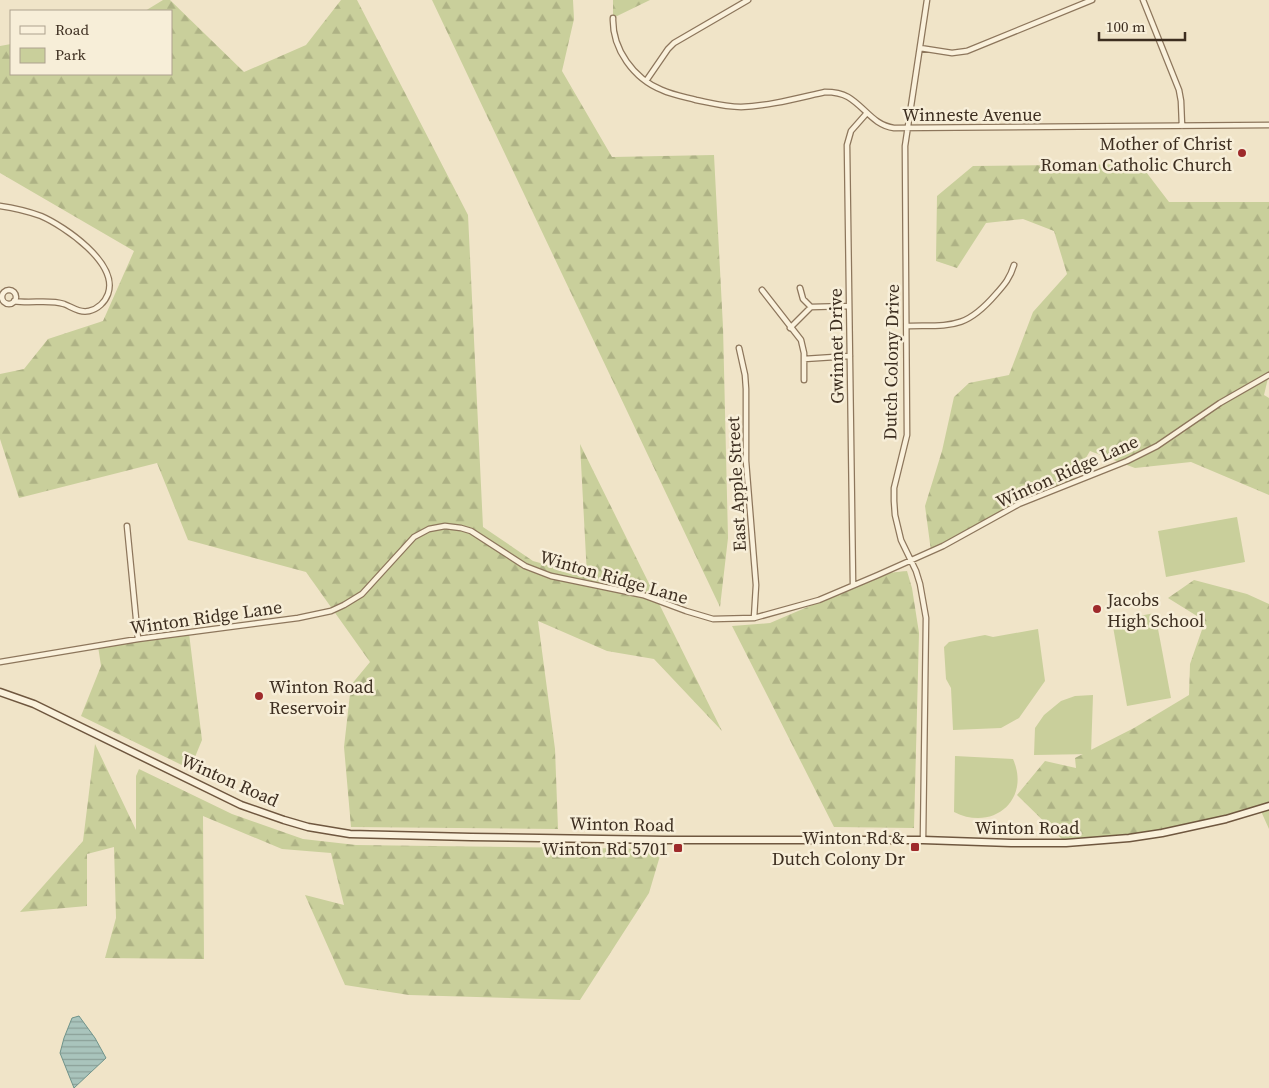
<svg xmlns="http://www.w3.org/2000/svg" width="1269" height="1088" font-family="'Source Serif 4',serif">
  <style>
    .green { fill: #c9cf9b }
    .forest { fill: url(#forest-firs) }
    .water { fill: url(#water-rules); stroke: #6f938a }
    .lines { fill: none; stroke-linecap: round; stroke-linejoin: round }
    .minor-casing { stroke: #8d765c; stroke-width: 7 }
    .secondary-casing { stroke: #6f573f; stroke-width: 9 }
    .minor { stroke: #faf1dc; stroke-width: 4.5 }
    .secondary { stroke: #faf1dc; stroke-width: 6 }
    .poi-dot { fill: #9e2a2b; stroke: #f7eed8; stroke-width: 2 }
    .labels { text-anchor: middle; dominant-baseline: central; stroke-width: 5; stroke-linejoin: round; paint-order: stroke }
    .street-label { font-size: 18px; fill: #3d2e20; stroke: #f7eed8 }
    .poi-label { font-size: 18px; fill: #3d2e20; stroke: #f7eed8; text-anchor: end }
  </style>
  <defs>
    <pattern id="forest-firs" width="22" height="20" patternUnits="userSpaceOnUse" patternTransform="scale(1.25)"><rect width="22" height="20" fill="#c9cf9b"/><path d="M5 1l3.5 6h-7zM16 11l3.5 6h-7z" fill="#aeb285"/></pattern>
    <pattern id="water-rules" width="6" height="5" patternUnits="userSpaceOnUse" patternTransform="scale(1.25)"><rect width="6" height="5" fill="#a9c4bc"/><path d="M0 2.5h6" fill="none" stroke="#8ba098"/></pattern>
  </defs>
  <rect width="100%" height="100%" fill="#f0e4c8"/>
  <path class="green" d="M1237 517 1245 562 1166 577 1158 531Z
    M1155 613 1171 698 1127 706 1112 621Z
    M1038 629 1045 681 1019 718 1001 728 953 730 951 688 946 679 944 647 949 642 985 635 993 637Z
    M1093 695 1091 754 1034 755 1035 728 1044 715 1061 701 1075 696Z
    M955 756 1013 759C1031 800 993 832 954 812Z"/>
  <path class="forest" d="M163 0H170L244 72 306 45 341 0H357L468 215 483 527 533 561 587 576 580 444 722 731 654 659 607 651 538 621 555 749 558 829 351 827 344 747 351 685 370 662 306 572 188 540 157 463 19 498 0 439V374L24 369 48 339 103 321 134 251 0 173V46L11 44V74H171V11H145Z
    M432 0H573L574 19 562 71 612 157 714 155 723 327 728 538 720 607Z
    M613 0H650L613 18Z
    M1140 164 1169 202H1269V374L1264 395 1269 398V495L1191 462 1135 468 1090 451 1071 483 1019 504 931 551 925 506 942 451 954 397 969 383 1009 375 1033 312 1067 274 1054 231 1023 219 986 223 957 268 936 261 937 196 973 166Z
    M907 571 912 588 919 633 914 828 834 827 732 626 770 623 887 573Z
    M1194 580 1247 594 1269 604V829L1260 809 1195 826 1066 843 1017 795 1045 761 1076 768 1075 758 1134 728 1189 695 1190 664 1205 621 1168 598Z
    M189 633 202 740 190 769 81 716 101 666 98 646Z
    M95 744 136 830V776L139 769 232 814 303 839 356 845 662 849 649 893 580 1000 409 995 345 985 305 895 344 905 331 853 282 849 203 816 204 959 105 958 116 918 114 847 87 854V906L20 912 83 841Z"/>
  <path class="water" d="M79 1016 95 1038 106 1058 74 1088 60 1053 64 1038 72 1018Z"/>
  <g class="lines">
    <defs>
      <path id="minor" d="M1143 0 1179 90 1181 101 1182 126
        M613 18C612 49 634 79 662 90 673 95 685 97 696 100 711 103 726 107 741 107 769 106 798 98 825 92 833 92 841 93 848 97 865 107 873 125 894 128L1269 125
        M920 48 952 53 967 51 1092 0
        M646 81 668 49 674 43 748 0
        M0 206C14 208 27 211 41 216 64 226 119 263 108 294 105 302 98 309 89 311 79 313 72 307 64 304 49 299 30 304 14 301
        M800 288 803 299 811 307 849 306
        M2 297a7 7 0 1 1 14 0a7 7 0 1 1-14 0Z
        M762 290 801 340 804 353V380
        M907 326C951 325 965 330 996 294 1005 284 1010 278 1014 265
        M790 328 811 307
        M739 348 745 375 746 389V461L756 585 754 618
        M804 359 850 356
        M127 526 138 639
        M853 584 847 145 851 131 866 114
        M0 662 138 639 298 618 331 611 344 605 362 594 414 537 429 529 445 526 461 528 471 531 525 566 551 576 643 595 686 611 713 619 754 618 819 600 878 575 943 546 1019 504 1127 461 1157 446 1220 403 1269 375
        M923 840 926 618 920 584 916 571 901 540 895 515 894 501V488L907 435 905 146 927 0"/>
      <path id="secondary" d="M0 692 34 704 241 805 284 820 308 827 350 834 471 837 665 840H923L1011 843H1066L1129 838 1162 833 1226 819 1269 806"/>
    </defs>
    <use href="#minor" class="minor-casing"/>
    <use href="#secondary" class="secondary-casing"/>
    <use href="#minor" class="minor"/>
    <use href="#secondary" class="secondary"/>
  </g>
  <g class="poi-dot">
    <circle cx="1242" cy="153" r="5"/>
    <circle cx="1097" cy="609" r="5"/>
    <circle cx="259" cy="696" r="5"/>
    <rect x="910" y="842" width="10" height="10" rx="2.5"/>
    <rect x="673" y="843" width="10" height="10" rx="2.5"/>
  </g>
  <g class="labels">
    <g class="street-label">
      <text x="972" y="114">Winneste Avenue</text>
      <text transform="translate(836 346) rotate(-91)">Gwinnet Drive</text>
      <text transform="translate(891 362) rotate(-89)">Dutch Colony Drive</text>
      <text transform="translate(1067 471) rotate(-24)">Winton Ridge Lane</text>
      <text transform="translate(736 484) rotate(-93)">East Apple Street</text>
      <text transform="translate(614 577) rotate(16)">Winton Ridge Lane</text>
      <text transform="translate(206 617) rotate(-8)">Winton Ridge Lane</text>
      <text transform="translate(230 780) rotate(24)">Winton Road</text>
      <text transform="translate(622 824) rotate(1)">Winton Road</text>
      <text x="1027" y="827">Winton Road</text>
    </g>
    <g class="poi-label">
      <text x="1232" y="143">Mother of Christ<tspan x="1232" dy="21">Roman Catholic Church</tspan></text>
      <text x="1107" y="599" text-anchor="start">Jacobs<tspan x="1107" dy="21">High School</tspan></text>
      <text x="269" y="686" text-anchor="start">Winton Road<tspan x="269" dy="21">Reservoir</tspan></text>
      <text x="905" y="837">Winton Rd &amp;<tspan x="905" dy="21">Dutch Colony Dr</tspan></text>
      <text x="668" y="848">Winton Rd 5701</text>
    </g>
  </g>
  <rect x="10" y="10" width="162" height="65" fill="#f7eed8" stroke="#ada18e"/>
  <rect x="20" y="26" width="25" height="8" fill="#faf1dc" stroke="#ada18e"/>
  <text x="55" y="35" font-size="15" fill="#3d2e20">Road</text>
  <rect x="20" y="48" width="25" height="15" fill="#c9cf9b" stroke="#ada18e"/>
  <text x="55" y="60" font-size="15" fill="#3d2e20">Park</text>
  <path d="M1099 32v8h86v-8" fill="none" stroke="#3d2e20" stroke-width="2.5"/>
  <text x="1106" y="32" font-size="15" fill="#3d2e20" stroke="#f7eed8" stroke-width="4" paint-order="stroke">100 m</text>
</svg>
